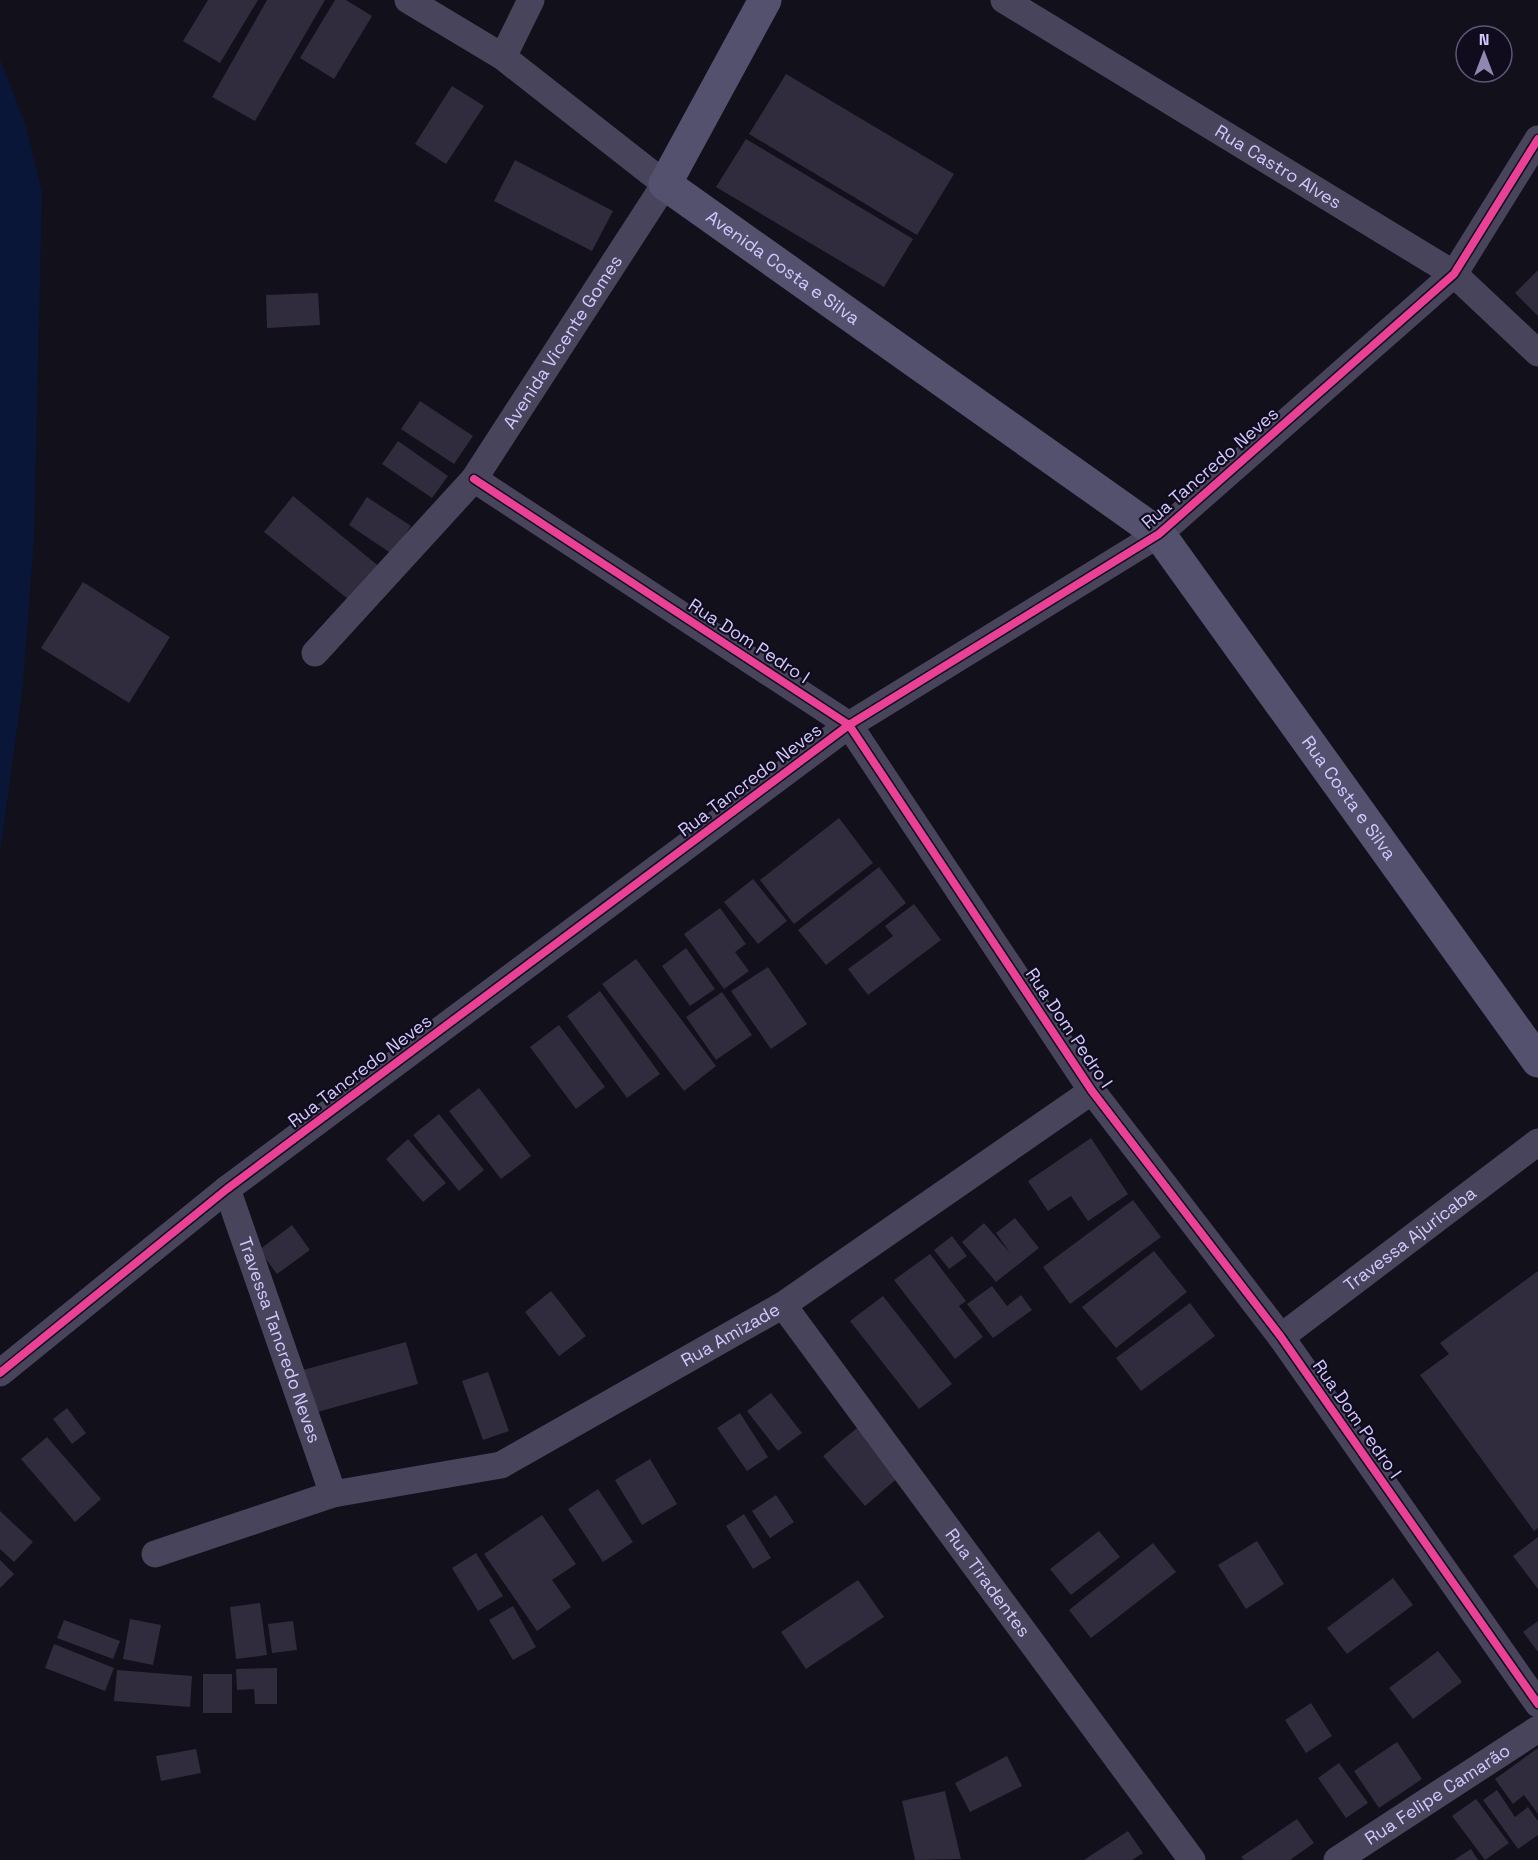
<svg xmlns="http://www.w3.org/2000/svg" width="1538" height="1860" viewBox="0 0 1538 1860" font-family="'Space Grotesk',sans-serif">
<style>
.water{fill:#091637}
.building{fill:#302c3d}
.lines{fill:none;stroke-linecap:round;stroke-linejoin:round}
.street{stroke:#47445b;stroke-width:27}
.secondary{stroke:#53516e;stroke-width:33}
.cycleway-casing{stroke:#100c1e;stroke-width:11}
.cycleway{stroke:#ea4096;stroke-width:8}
.labels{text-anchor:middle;stroke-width:4.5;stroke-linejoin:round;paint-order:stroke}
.street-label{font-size:18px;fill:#d2c8ff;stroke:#100c1e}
</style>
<rect width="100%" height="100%" fill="#12101a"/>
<path class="water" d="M0 59 25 123 42 192 34 540 23 685 0 854Z"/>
<path class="building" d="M208 0H258L220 63 183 41Z
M267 0H325L255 121 212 97Z
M335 0H346L372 16 334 79 300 58Z
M786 74 954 174 917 235 749 134Z
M452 86 484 106 446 164 415 144Z
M746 139 913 239 884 287 716 187Z
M515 160 613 211 592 251 494 201Z
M1538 270V316L1515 293Z
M318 293 320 325 267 328 266 295Z
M420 401 473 436 454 464 401 429Z
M398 441 448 476 432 498 382 464Z
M293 496 381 568 353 603 264 532Z
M367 497 411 526 392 554 349 525Z
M83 582 170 637 129 703 41 648Z
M839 818 873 863 794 924 760 880Z
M879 867 906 903 826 965 798 930Z
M753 879 787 921 758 944 724 902Z
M914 904 941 940 868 995 848 969 893 936 885 926Z
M720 908 746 944 735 952 749 971 724 989 684 934Z
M686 948 715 989 690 1006 662 966Z
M636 959 716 1066 684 1091 602 984Z
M768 967 807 1024 771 1049 731 991Z
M600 991 660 1074 627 1098 567 1016Z
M722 992 752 1035 716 1060 686 1017Z
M559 1025 605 1087 576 1109 530 1047Z
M479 1088 531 1156 501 1179 449 1111Z
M439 1114 484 1170 459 1191 413 1135Z
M1091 1138 1128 1194 1088 1221 1071 1196 1048 1211 1028 1181Z
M408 1139 446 1183 423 1202 386 1159Z
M1133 1200 1161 1237 1070 1304 1043 1267Z
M1015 1218 1039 1248 996 1282 962 1242 984 1223 1011 1254 996 1233Z
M292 1225 310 1250 277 1274 259 1250Z
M952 1236 967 1256 949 1269 934 1250Z
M1154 1251 1187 1292 1116 1348 1082 1307Z
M930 1254 966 1301 959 1306 983 1337 955 1359 894 1280Z
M1538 1271V1528L1534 1531 1420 1375 1449 1354 1440 1343Z
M992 1286 1007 1306 1021 1295 1032 1310 993 1338 967 1304Z
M551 1291 586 1336 559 1356 525 1312Z
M883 1296 952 1384 919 1409 850 1321Z
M1190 1303 1215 1336 1141 1391 1116 1358Z
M406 1342 418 1384 314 1413 303 1370Z
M488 1372 509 1431 483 1440 462 1381Z
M771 1393 802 1433 778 1451 747 1411Z
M67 1408 86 1433 72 1444 53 1419Z
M740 1413 768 1457 747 1471 717 1428Z
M857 1428 899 1477 865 1506 823 1456Z
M47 1437 101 1499 75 1522 21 1459Z
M650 1459 677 1504 642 1525 615 1480Z
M598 1489 633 1542 603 1562 568 1509Z
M776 1495 794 1522 770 1538 752 1511Z
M0 1511 33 1542 14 1562 0 1549Z
M744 1514 771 1558 753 1569 726 1526Z
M542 1515 576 1564 552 1580 571 1607 537 1631 484 1554Z
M1099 1531 1120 1557 1071 1595 1050 1569Z
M1538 1537V1589L1513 1556Z
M1257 1541 1284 1584 1246 1609 1218 1565Z
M1153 1543 1176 1572 1091 1638 1069 1610Z
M476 1553 503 1596 478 1611 452 1568Z
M0 1560 14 1574 0 1588Z
M1393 1578 1413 1605 1347 1654 1327 1628Z
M858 1580 884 1617 806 1669 781 1632Z
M260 1603 267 1655 236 1659 230 1607Z
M513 1606 536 1647 513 1660 489 1620Z
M130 1619 161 1625 153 1665 123 1659Z
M64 1620 120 1641 113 1659 57 1638Z
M293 1621 297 1650 272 1653 268 1624Z
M1538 1621V1652L1523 1632Z
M54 1644 114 1668 105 1691 45 1668Z
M1438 1651 1462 1682 1413 1719 1389 1688Z
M277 1668V1704H255L254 1689 237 1690 236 1669Z
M117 1670 192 1676 190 1707 114 1701Z
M203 1674H232V1713H203Z
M1311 1703 1332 1736 1306 1753 1285 1720Z
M1397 1742 1422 1779 1379 1808 1354 1771Z
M1538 1748V1814L1524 1795 1513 1804 1495 1779Z
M196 1749 201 1773 161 1781 156 1756Z
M1007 1756 1022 1786 970 1812 955 1783Z
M1339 1763 1368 1803 1346 1818 1318 1778Z
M1497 1790 1515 1817 1528 1807 1538 1821V1835L1518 1849 1483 1800Z
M945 1791 961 1859 915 1860 902 1801Z
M1476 1799 1509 1843 1485 1860 1452 1816Z
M1297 1819 1314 1843 1290 1860H1244L1241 1857Z
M1128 1831 1143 1853 1132 1860H1084Z
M1471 1849 1478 1860H1454Z"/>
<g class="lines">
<g class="street">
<path id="s1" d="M1004 0 1454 274 1538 353"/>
<path d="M503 57 531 0"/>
<path d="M474 479 849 725 1092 1091 1281 1337 1538 1704"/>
<path id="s2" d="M315 653 474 479 665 184 503 57 408 0"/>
<path id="s3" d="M227 1189 333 1494"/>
<path id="s4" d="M783 1305 1192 1860"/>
<path id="s5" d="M1281 1337 1538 1142"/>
<path d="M0 1373 227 1189 849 725 1159 534 1454 274 1538 139"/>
<path id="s6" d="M155 1554 333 1494 501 1465 783 1305 1092 1091"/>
<path id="s7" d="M1337 1860 1538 1729"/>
</g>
<path class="secondary" id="s8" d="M765 0 665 184 1159 534 1538 1061"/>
<defs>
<path id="cycleway" d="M474 479 849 725 1092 1091 1281 1337 1538 1704
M0 1373 227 1189 849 725 1159 534 1454 274 1538 139"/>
</defs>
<use href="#cycleway" class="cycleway-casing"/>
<use href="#cycleway" class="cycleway"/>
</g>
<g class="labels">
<g class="street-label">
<text dy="6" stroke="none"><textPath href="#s1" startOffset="321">Rua Castro Alves</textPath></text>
<text dy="6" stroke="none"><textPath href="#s8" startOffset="354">Avenida Costa e Silva</textPath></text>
<text dy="6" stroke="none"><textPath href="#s2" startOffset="399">Avenida Vicente Gomes</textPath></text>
<text transform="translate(1210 468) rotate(-41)" y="6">Rua Tancredo Neves</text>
<text transform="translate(749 641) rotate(33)" y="6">Rua Dom Pedro I</text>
<text transform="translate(750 780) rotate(-37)" y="6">Rua Tancredo Neves</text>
<text dy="6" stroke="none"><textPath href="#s8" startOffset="1140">Rua Costa e Silva</textPath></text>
<text transform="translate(1069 1028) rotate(56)" y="6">Rua Dom Pedro I</text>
<text transform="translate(360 1071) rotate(-37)" y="6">Rua Tancredo Neves</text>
<text dy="6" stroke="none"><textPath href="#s5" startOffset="162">Travessa Ajuricaba</textPath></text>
<text dy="6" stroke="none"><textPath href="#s6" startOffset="622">Rua Amizade</textPath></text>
<text dy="6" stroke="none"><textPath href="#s3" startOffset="160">Travessa Tancredo Neves</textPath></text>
<text transform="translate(1357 1419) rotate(55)" y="6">Rua Dom Pedro I</text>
<text dy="6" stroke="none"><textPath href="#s4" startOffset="345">Rua Tiradentes</textPath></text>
<text dy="6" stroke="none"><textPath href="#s7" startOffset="120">Rua Felipe Camarão</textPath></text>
</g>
</g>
<g transform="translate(1484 54)"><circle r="28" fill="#100c1e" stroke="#5e5778" stroke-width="1.5"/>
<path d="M0-4.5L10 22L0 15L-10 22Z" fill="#8f88af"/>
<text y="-9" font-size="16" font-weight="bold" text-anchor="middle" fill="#d2c8ff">N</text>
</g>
</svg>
